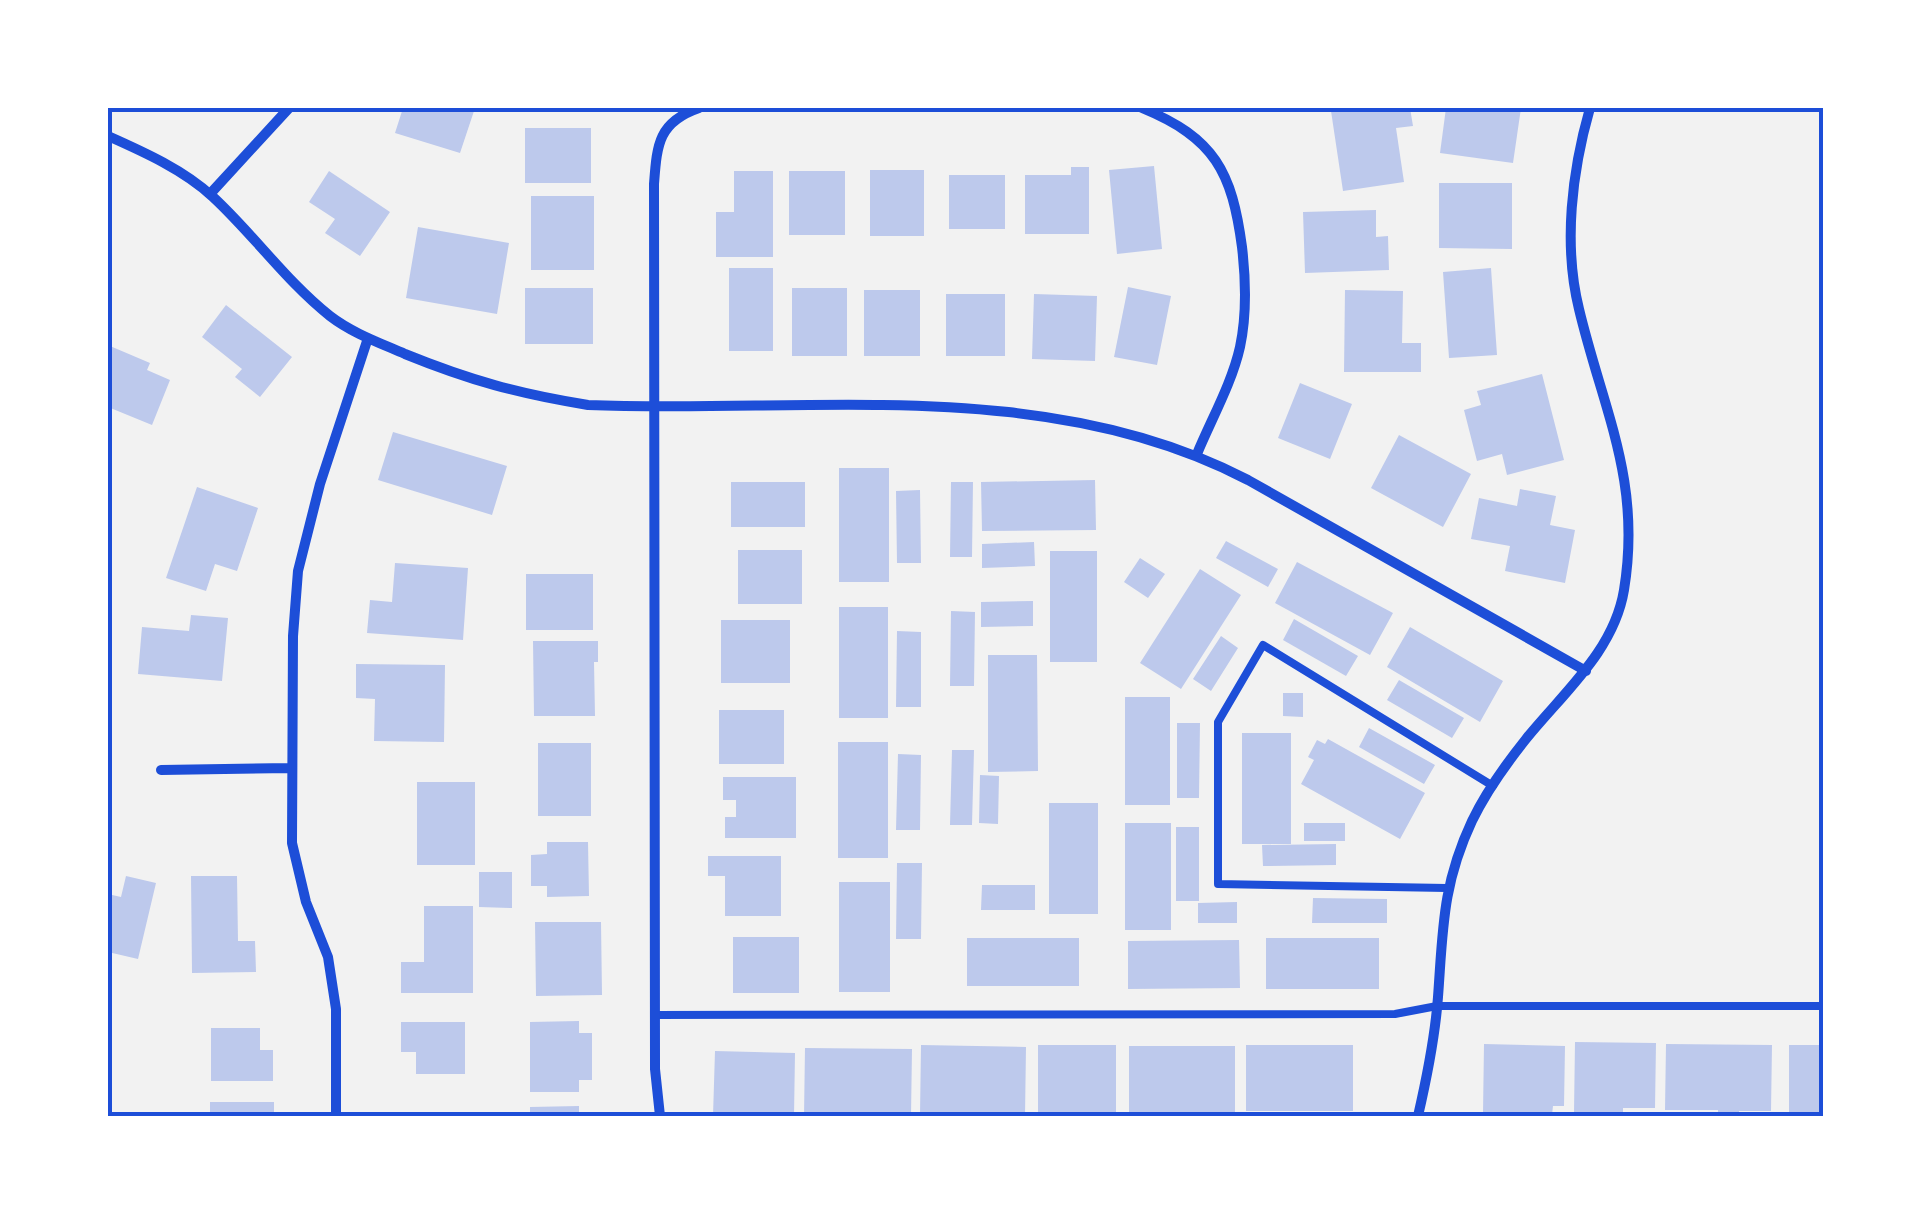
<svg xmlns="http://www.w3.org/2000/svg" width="1931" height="1224" viewBox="0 0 1931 1224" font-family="Poppins,sans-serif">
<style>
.building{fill:#bdc9ec}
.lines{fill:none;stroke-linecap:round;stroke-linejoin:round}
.service{stroke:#1d4ed8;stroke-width:8}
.minor{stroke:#1d4ed8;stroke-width:10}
.neatline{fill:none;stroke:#1d4ed8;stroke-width:4}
</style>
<rect width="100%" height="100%" fill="#f2f2f2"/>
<path class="building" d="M403 108H475L460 153 395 133Z
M1354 108H1410L1413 126 1396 128 1404 182 1343 191 1331 111Z
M1446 108H1521L1513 163 1440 153Z
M525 128H591V183H525Z
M1154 166 1162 249 1117 254 1109 170Z
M1071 167H1089V234H1025V175H1071Z
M870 170H924V236H870Z
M329 171 390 212 360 256 325 233 335 219 309 202Z
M734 171H773V257H716V212H734Z
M789 171H845V235H789Z
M949 175H1005V229H949Z
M1439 183H1512V249L1439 248Z
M531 196H594V270H531Z
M1376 210V237L1388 236 1389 270 1305 273 1303 212Z
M418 227 509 243 497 314 406 298Z
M729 268H773V351H729Z
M1491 268 1497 355 1449 358 1443 272Z
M1128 287 1171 296 1157 365 1114 357Z
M525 288H593V344H525Z
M792 288H847V356H792Z
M864 290H920V356H864Z
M1345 290 1403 291 1402 343H1421V372H1344Z
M946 294H1005V356H946Z
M1034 294 1097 296 1095 361 1032 359Z
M226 305 292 357 260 397 235 377 242 369 202 337Z
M110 346 150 363 147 370 170 380 152 425 108 407Z
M1542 374 1564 460 1507 475 1502 454 1477 461 1464 410 1481 405 1477 391Z
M1300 383 1352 404 1330 459 1278 438Z
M393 432 507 466 492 515 378 480Z
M1399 435 1471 474 1443 527 1371 488Z
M839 468H889V582H839Z
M1095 480 1096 530 982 531 981 482Z
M731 482H805V527H731Z
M951 482H973L972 557H950Z
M197 487 258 508 237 571 215 564 206 591 166 578Z
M1520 489 1556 496 1550 525 1575 530 1565 583 1505 571 1510 546 1471 539 1479 498 1517 506Z
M920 490 921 563H897L896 491Z
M1226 541 1278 569 1268 587 1216 558Z
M1034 542 1035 566 982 568V544Z
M738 550H802V604H738Z
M1050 551H1097V662H1050Z
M1140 558 1165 574 1148 598 1124 582Z
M1297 562 1393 613 1370 655 1275 603Z
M395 563 468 568 463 640 367 633 370 600 392 602Z
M1200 569 1241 595 1181 689 1140 663Z
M526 574H593V630H526Z
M1033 601V626L981 627V602Z
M839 607H888V718H839Z
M951 611 975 612 974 686H950Z
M191 615 228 618 222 681 138 674 142 627 189 631Z
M1294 619 1358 656 1346 676 1283 640Z
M721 620H790V683H721Z
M1410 627 1503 681 1480 722 1387 667Z
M897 631 921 632V707H896Z
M1221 636 1238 648 1211 691 1193 679Z
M533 641H598V662H594L595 716H534Z
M988 655H1037L1038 771 988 772Z
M356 664 445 665 444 742 374 741 375 699 356 698Z
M1399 680 1464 718 1452 738 1387 700Z
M1283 693H1303V717L1283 716Z
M1125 697H1170V805H1125Z
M719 710H784V764H719Z
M1177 723H1200L1199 798H1177Z
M1369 728 1435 765 1424 784 1359 747Z
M1242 733H1291V844H1242Z
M1328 739 1425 793 1400 839 1301 784 1314 760 1308 757 1317 740 1325 744Z
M838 742H888V858H838Z
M538 743H591V816H538Z
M952 750H974L972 825H950Z
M898 754 921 755 920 830H896Z
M980 775 999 776 998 824 979 823Z
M723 777H796V838H725V817H736V800H723Z
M417 782H475V865H417Z
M1049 803H1098V914H1049Z
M1125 823H1171V930H1125Z
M1304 823H1345V841H1304Z
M1176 827H1199V901H1176Z
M547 842H588L589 896 547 897V886H531V855L547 854Z
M1336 844V865L1263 866 1262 845Z
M708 856H781V916H725V876H708Z
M897 863H922L921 939H896Z
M479 872H512V908L479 907Z
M126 876 156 883 138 959 108 952V894L121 897Z
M191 876H237L238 941H255L256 972 192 973Z
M839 882H890V992H839Z
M982 885H1035V910H981Z
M1313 898 1387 899V923H1312Z
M1237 902V923H1198V903Z
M424 906H473V993H401V962H424Z
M535 922H601L602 995 536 996Z
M733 937H799V993H733Z
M967 938H1079V986H967Z
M1266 938H1379V989H1266Z
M1239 940 1240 988 1128 989V941Z
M579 1021V1033H592V1080H579V1092H530V1022Z
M401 1022H465V1074H416V1052H401Z
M211 1028H260V1050H273V1081H211Z
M1575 1042 1656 1043 1655 1108H1623V1114L1574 1112Z
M1484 1044 1565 1046 1564 1106H1553L1552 1115 1506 1116V1113H1483Z
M1666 1044 1772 1045 1771 1111H1739V1116H1718V1110H1665Z
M921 1045 1026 1047 1025 1116 920 1115Z
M1038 1045H1116V1114L1038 1113Z
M1246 1045H1353V1111H1246Z
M1789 1045H1824V1113H1789Z
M1129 1046H1235V1112H1129Z
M805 1048 912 1049 911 1116H804Z
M715 1051 795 1053 794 1116H713Z
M210 1102H274V1116H210Z
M579 1106V1116H530V1107Z"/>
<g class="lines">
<path class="service" d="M1447 888 1218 884V722L1263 645 1493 786
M656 1015 1395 1014 1437 1006H1824"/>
<path class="minor" d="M1142 108C1215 138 1232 172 1242 247 1246 281 1247 314 1240 347 1232 383 1211 420 1197 454
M108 136C144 152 184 170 213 197 254 235 286 281 330 316 352 333 380 343 405 354 469 380 519 394 588 405 807 414 1046 374 1248 480L1586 671
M210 194 289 108
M161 770 291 768
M336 1116V1009L328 957 306 902 292 843 293 636 298 571 320 484 368 338
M660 1116 655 1069 654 184C657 145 658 122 699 108
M1418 1116C1427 1077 1435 1038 1438 997 1443 930 1442 885 1472 821 1486 792 1506 764 1526 739 1563 693 1614 651 1624 590 1642 480 1603 410 1579 309 1563 244 1572 171 1590 108"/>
</g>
<rect width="1931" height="1224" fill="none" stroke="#ffffff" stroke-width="220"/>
<rect x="110" y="110" width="1711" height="1004" class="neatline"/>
</svg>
